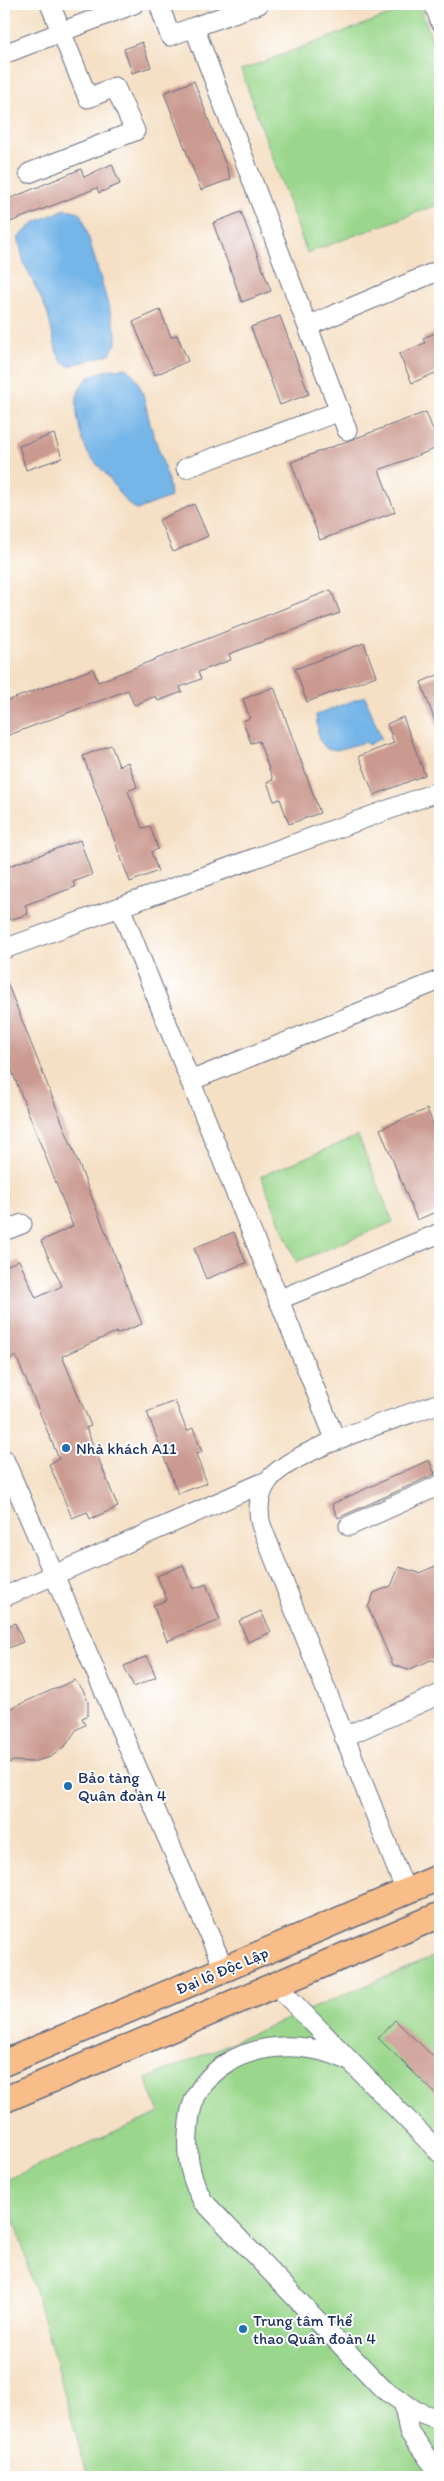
<svg xmlns="http://www.w3.org/2000/svg" width="444" height="2481" viewBox="0 0 444 2481" font-family="Itim,sans-serif">
<style>
.green{fill:#9ad78c;stroke:#5a8375}
.water{fill:#74b5e8;stroke:#4872a3}
.building{fill:#ca998f}
.lines{fill:none;stroke-linecap:round;stroke-linejoin:round}
.minor-casing{stroke:#676d82;stroke-width:21}
.major-casing{stroke:#676d82;stroke-width:28}
.minor{stroke:#fff;stroke-width:19}
.major{stroke:#f8bd89;stroke-width:25}
.poi-dot{fill:#1f6fb2;stroke:#fff;stroke-width:2}
.labels{text-anchor:middle;stroke-width:4;stroke-linejoin:round;paint-order:stroke}
.poi-label{font-size:16px;fill:#1b2f5e;stroke:#fff;text-anchor:start}
.street-label{font-size:16px;fill:#1b2f5e;stroke:#fff}
</style>
<rect width="100%" height="100%" fill="#fff"/>
<filter id="ink" filterUnits="userSpaceOnUse"><feTurbulence type="fractalNoise" baseFrequency=".02" numOctaves="2"/><feDisplacementMap in="SourceGraphic" scale="10" xChannelSelector="R" yChannelSelector="G"/><feConvolveMatrix kernelMatrix="1 2 1 2 8 2 1 2 1" color-interpolation-filters="sRGB"/></filter>
<filter id="wash" filterUnits="userSpaceOnUse"><feTurbulence type="fractalNoise" baseFrequency=".0096" numOctaves="4" result="noise"/><feDisplacementMap in="SourceGraphic" scale="20" xChannelSelector="R" yChannelSelector="G"/><feGaussianBlur stdDeviation="1.12" result="paint"/><feColorMatrix in="noise" values="0 0 0 0 0 0 0 0 0 0 0 0 0 0 0 0 0 1.4 0 .05"/><feComposite in="paint" operator="in"/></filter>
<g filter="url(#wash)">
<rect width="100%" height="100%" fill="#f5e0c5"/>
<path class="green" d="M419 4 440 62V204L307 253 241 70Z
M358 1136 393 1222 296 1262 261 1176Z
M440 1954V2477H88L4 2181 159 2113 146 2079Z"/>
<path class="water" d="M65 209 76 211 82 215 116 332V343L110 354 69 366 62 362 57 353 47 311 24 263 18 238 34 223Z
M127 368C146 385 145 411 153 433 160 455 169 474 170 497L137 510C123 502 119 491 109 478 103 470 95 463 89 455 82 442 79 428 77 414 73 377 95 370 127 368Z
M365 696 381 738 368 745 365 742 337 750 326 748 319 740 316 715Z"/>
<g id="blocks">
<path class="building" d="M142 42 151 67 132 73 124 49Z
M194 81 231 179 201 190 164 93Z
M112 164 120 184 99 193 97 188 8 223 4 214V201L81 169 84 177Z
M241 212 271 291 242 302 213 223Z
M160 310 171 337 177 335 188 361 155 375 133 322Z
M280 316 309 394 280 405 251 327Z
M440 331V371L412 383 399 354 425 343 423 338Z
M426 412 433 430 440 428V447L379 470 395 512 320 540 291 462Z
M54 434 62 458 26 470 19 446Z
M194 504 208 536 173 552 159 520Z
M331 590 340 613 229 654 231 660 198 672 201 679 180 687 182 692 158 701 156 696 134 705 128 690 4 737V702L93 669 98 682Z
M364 643 376 676 307 702 295 669Z
M440 674V730H438L421 682Z
M274 687 320 813 289 824 280 799 274 801 267 782 273 780 259 741 251 743 243 721 250 718 243 699Z
M403 717 425 775 374 795 359 756 394 743 387 724Z
M111 745 119 766 128 762 137 787 128 791 142 828 150 826 158 849 151 852 158 871 130 882 83 756Z
M80 840 92 875 73 882 75 887 25 905 28 914 10 920 4 902V868Z
M4 975 142 1324 116 1334V1332L62 1356 91 1426 86 1428 118 1507 90 1519 87 1512 72 1518 49 1464 59 1459 16 1356 10 1359 4 1345V1267L19 1260 36 1298 62 1286 41 1241 73 1226 4 1051Z
M427 1109 440 1140V1210L417 1220 380 1129Z
M234 1232 246 1263 206 1279 194 1248Z
M175 1401 187 1431 193 1428 202 1452 196 1454 207 1483 178 1494 147 1412Z
M429 1460 435 1474 338 1518 332 1504Z
M440 1564V1662L431 1660 408 1670 393 1665 368 1607 374 1593 391 1586 399 1567 419 1573Z
M183 1565 193 1589 206 1584 220 1620 167 1641 153 1605 167 1600 157 1576Z
M261 1611 271 1632 248 1642 239 1621Z
M15 1623 23 1642 4 1650V1628Z
M147 1656 156 1677 134 1687 124 1666Z
M75 1680 83 1690 88 1702V1715L82 1718 85 1725 77 1729 66 1745 51 1757 32 1762 13 1761 4 1765V1711Z
M395 2020 440 2063V2098L378 2038Z"/>
</g>
</g>
<g filter="url(#ink)">
<use href="#blocks" fill-opacity="0" stroke="#676d82" stroke-width="1"/>
<g class="lines">
<defs>
<path id="minor" d="M159 4 170 36 194 27
M259 4 194 27 347 430
M434 4 440 21
M4 54 134 4
M29 173 135 131 115 87 88 98 50 4
M308 326 440 270
M186 468 340 411
M120 907 336 1441
M4 949 440 791
M190 1081 440 980
M4 1231 22 1224
M278 1300 440 1233
M4 1459 224 1969
M349 1526 440 1485
M4 1597 269 1480
M344 1737 440 1694
M406 1892 261 1525C257 1509 258 1495 268 1481 291 1449 400 1418 440 1403
M276 1985 440 2153
M351 2062C303 2036 227 2041 197 2094 190 2107 189 2120 188 2135 186 2159 191 2180 203 2201L383 2389 416 2411 440 2420
M404 2405 409 2432 440 2474"/>
<path id="major" d="M4 2063 440 1877
M4 2100 440 1915"/>
</defs>
<use href="#minor" class="minor-casing"/>
<use href="#major" class="major-casing"/>
<use href="#minor" class="minor"/>
<use href="#major" class="major"/>
</g>
</g>
<g class="poi-dot">
<circle cx="66" cy="1448" r="5"/>
<circle cx="68" cy="1786" r="5"/>
<circle cx="243" cy="2329" r="5"/>
</g>
<g class="labels">
<g class="poi-label">
<text x="76" y="1454">Nhà khách A11</text>
<text x="78" y="1783">Bảo tàng<tspan x="78" dy="18">Quân đoàn 4</tspan></text>
<text x="253" y="2326">Trung tâm Thể<tspan x="253" dy="18">thao Quân đoàn 4</tspan></text>
</g>
<g class="street-label">
<text transform="translate(222 1970) rotate(-23)" y="6">Đại lộ Độc Lập</text>
</g>
</g>
<rect width="444" height="2481" fill="none" stroke="#fff" stroke-width="20"/>
</svg>
